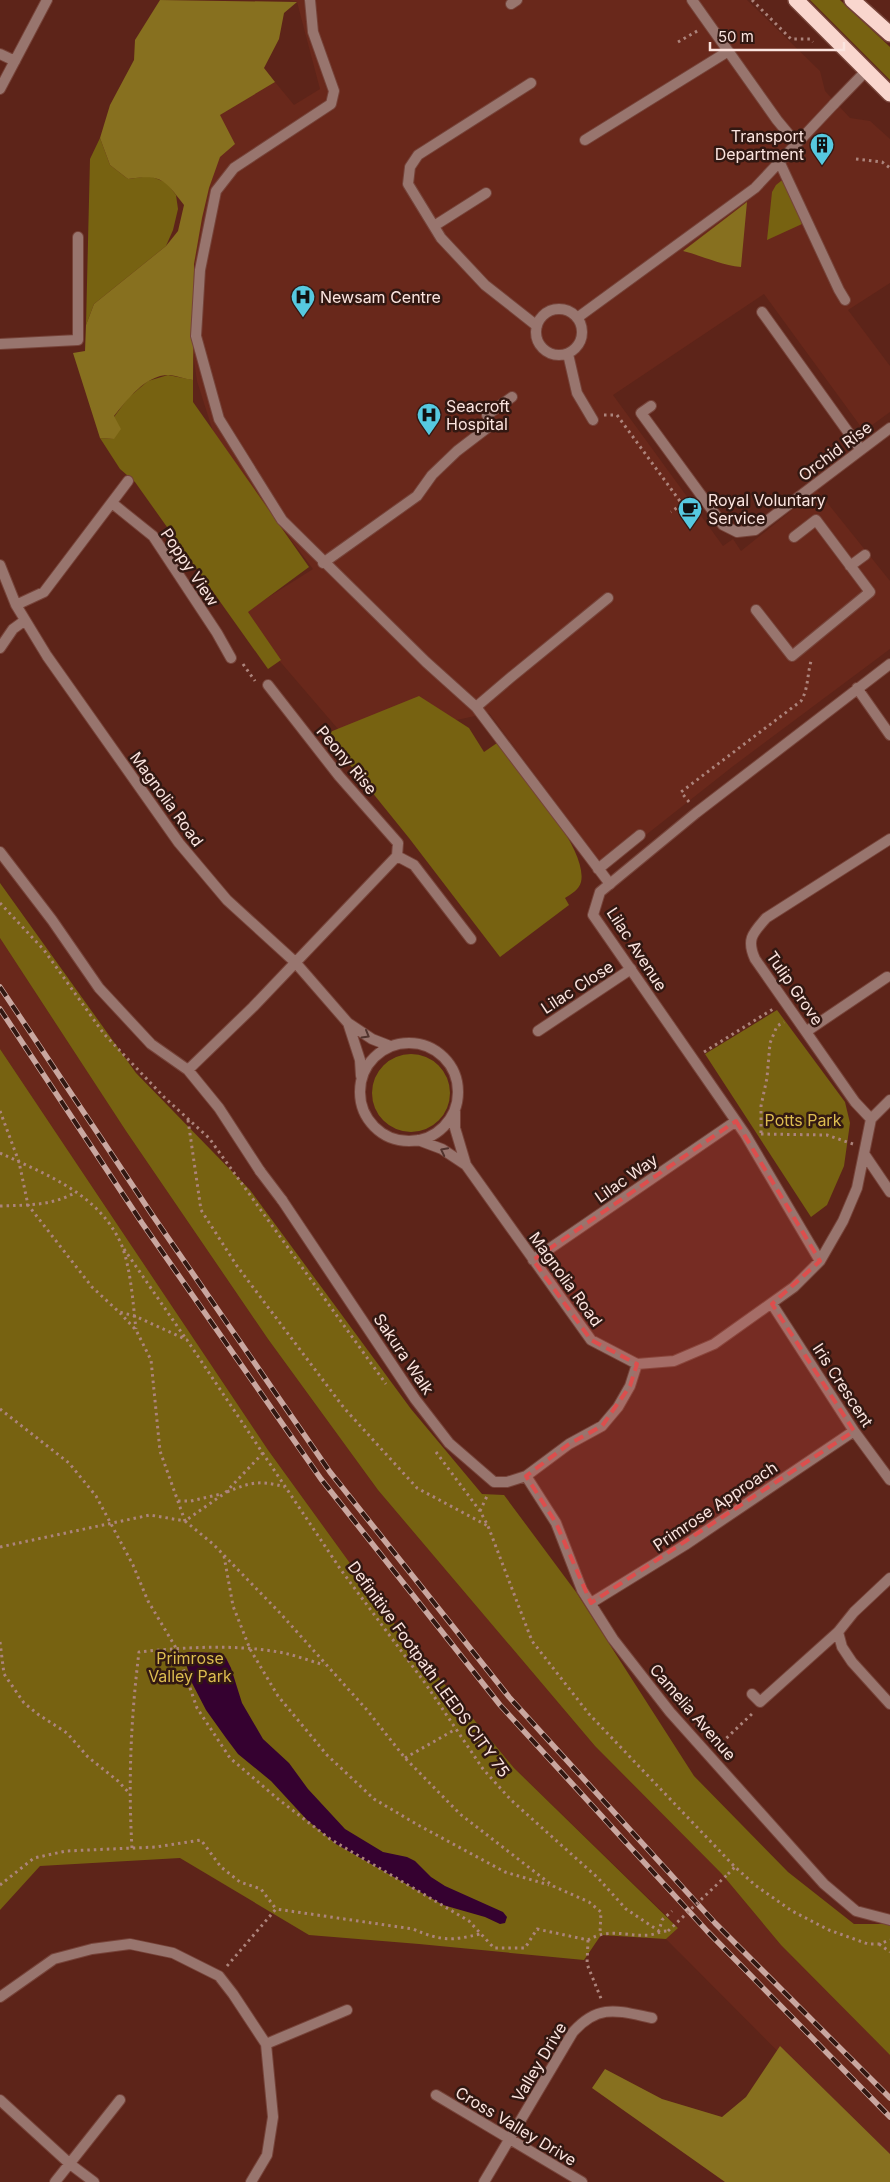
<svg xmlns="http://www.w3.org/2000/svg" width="890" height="2182" viewBox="0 0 890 2182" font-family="Inter,sans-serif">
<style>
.built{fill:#69281b}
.green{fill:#776211}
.forest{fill:#87701f}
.water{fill:#350130}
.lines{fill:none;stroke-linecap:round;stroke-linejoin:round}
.lane-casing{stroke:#764339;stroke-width:12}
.street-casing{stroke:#764339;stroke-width:12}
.highway-casing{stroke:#764339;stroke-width:18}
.path{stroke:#ac847c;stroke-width:3;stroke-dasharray:2.5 4;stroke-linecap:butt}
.lane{stroke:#98756e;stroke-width:10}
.street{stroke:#98756e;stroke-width:10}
.highway{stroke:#f9d6ce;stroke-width:15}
.rail-casing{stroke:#c9a7a0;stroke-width:5.5}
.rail{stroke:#321812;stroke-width:4;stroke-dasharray:11;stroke-linecap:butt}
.path-bridge{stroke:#ac847c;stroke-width:3;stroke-dasharray:2.5 4;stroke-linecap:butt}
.oneway{stroke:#51342e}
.marked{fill:#dd4e4d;fill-opacity:0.2;stroke:#dd4e4d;stroke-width:4;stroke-dasharray:10 6;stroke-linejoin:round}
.labels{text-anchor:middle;stroke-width:5;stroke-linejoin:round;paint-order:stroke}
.poi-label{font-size:16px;fill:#fbe4df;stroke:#321812;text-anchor:start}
.street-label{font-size:16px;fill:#fbe4df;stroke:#321812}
.park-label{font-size:16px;fill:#dcbc50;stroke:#321812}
</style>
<rect width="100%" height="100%" fill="#5d2419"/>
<path class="built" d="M289 0H747L820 71 825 91 850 118 870 121 890 139V283L848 310 890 366V412L864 431 764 294 613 395 723 546 733 539 741 551 817 490 890 581V649L732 767 604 868 489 713 350 743 240 615 313 569 216 441 197 381 191 340 197 197 220 115 275 82 294 105 320 89 297 2Z
M0 938 126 1131 268 1339 378 1490 595 1746 721 1873 781 1945 890 2055V2164L666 1939 678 1927 514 1768 389 1617 268 1450 0 1049Z"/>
<path class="green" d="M810 0H840L890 47V80Z
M100 138 110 165 128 179 150 176 167 183 176 195 178 209 173 230 166 246 94 304 86 325 90 159Z
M781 181H785L802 224 767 240 772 192 776 185Z
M168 375 193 380V402L309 567 248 612 281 660 268 669 135 482 120 469 100 438 114 439V417L128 398 148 381Z
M419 696 469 728 484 752 497 743C518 770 589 848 581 882 579 890 571 894 565 898L569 905 500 957 409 838 325 734Z
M0 883 136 1073 250 1190 411 1409 482 1494 504 1495 576 1592 694 1776 788 1872 854 1924H890V2055L781 1945 721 1873 595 1746 378 1490 268 1339 126 1131 0 938Z
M777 1010 845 1102 850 1123 844 1166 827 1205 811 1217 705 1054Z
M0 1049 268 1450 389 1617 514 1768 678 1928 666 1939 601 1935 584 1960 419 1944 309 1935 180 1858 40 1866 0 1910Z
M372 1093a39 39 0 1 1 78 0a39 39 0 1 1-78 0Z"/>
<path class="forest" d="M160 0 297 2 284 13 279 39 264 68 275 82 220 115 235 144 220 157 209 188 202 218 194 264 193 380C185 379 177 376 170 375 146 374 127 400 114 416L121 429 114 439 100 438 73 353 85 351 86 325 94 304 166 246 178 231 184 205C164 179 161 174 128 179L110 165 100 138 110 105 134 60 135 40Z
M747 202 741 267C720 265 703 256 683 251Z
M780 2046 890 2154V2182H725L592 2088 605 2069 662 2099 722 2117 746 2097Z"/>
<path class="water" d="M188 1652 218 1653 226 1658 231 1668 242 1703 263 1739 289 1763 308 1789 345 1829 383 1852 407 1857 415 1861 431 1877 445 1886 503 1912 507 1917 505 1923 500 1924 485 1917 443 1905 336 1844 307 1820 271 1781 238 1754 226 1738 206 1710 192 1683 183 1654Z"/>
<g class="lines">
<defs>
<path id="lane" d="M310 0 313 32 334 91 331 104 234 168 216 191 200 270 196 336 219 419 282 520 426 662 476 707 610 884
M692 0 777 120 796 143
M511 4 517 0
M531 83 418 155 410 167 408 184 441 238 485 285 537 326
M585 140 727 52
M779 161 839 290 845 300
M434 226 486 193
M536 332a23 23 0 1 1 46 0a23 23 0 1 1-46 0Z
M577 318 755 188 834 104
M568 354 577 393 593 420
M323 563 417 496 432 475 457 451 491 425 487 415 512 397
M850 566 865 555
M756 610 792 656 870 592 816 520 794 537
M476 707 510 678 608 598
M598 869 640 835
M538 1031 631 969
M807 1031 887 977
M260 1171 282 1200"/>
<path id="street" d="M0 54 15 61
M0 89 47 0
M834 104 867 70
M762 312 861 450
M0 344 78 340V237
M651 406 641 413 723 525 737 532 755 530 890 428
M112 503 153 536 217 633 231 658
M0 565 16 605 47 656 179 843 227 900 295 962 348 1023
M16 605 44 592 128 481
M0 648 13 629 24 621
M857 688 890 735
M0 852 52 920 99 988 151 1044 188 1070 219 1108 260 1171
M397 856 414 865 471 939
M360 1092a49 49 0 1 1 98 0a49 49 0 1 1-98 0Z
M188 1070 253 1007 397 856 398 843 339 776 268 685
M361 1076 360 1060 348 1023 372 1039 390 1046
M871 1119 855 1102 755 959C746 939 753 933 766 918L890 839
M418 1140 442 1149 466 1165 455 1128V1111
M865 1155 890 1192
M466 1165 591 1340 637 1364 674 1361 714 1344 794 1287 820 1261 843 1221 857 1188 871 1119 890 1100
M282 1200 415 1399 449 1443 494 1482H507L526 1476 569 1444 602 1426 618 1407 630 1386 637 1364
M533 1260 736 1121
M820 1261 745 1134 593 915 600 892 696 813 890 664
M772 1304 854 1431 890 1480
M526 1476 556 1523 582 1590 613 1639 670 1712 824 1884 856 1911 890 1920
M591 1603 685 1545 854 1431
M838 1632 842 1647 852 1662 890 1704
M752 1694 760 1702 838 1632 854 1612 890 1578
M0 1997 54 1959 92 1949 130 1944 173 1953 219 1976 233 1994 266 2044 273 2117 267 2155 251 2182
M266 2044 347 2010
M436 2095 582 2182
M0 2100 70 2164 94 2182
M55 2182 120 2100
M484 2182 573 2032C599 2003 618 2011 652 2018"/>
<path id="highway" d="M796 0 890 94
M852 0 890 34"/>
</defs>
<use href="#lane" class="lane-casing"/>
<use href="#street" class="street-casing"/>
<use href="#highway" class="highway-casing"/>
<path class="path" d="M752 0 791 39H810L813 42
M678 42 699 30
M856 159 882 162 890 168
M604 415H617L682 504 671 512
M243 664 255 681
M689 802 681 792 801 701C809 688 807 672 812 658
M0 903 44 950 104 1034 164 1097 209 1138 386 1384
M704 1052 773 1009
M0 1111 19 1162 28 1205 92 1287 119 1312 135 1316 187 1340 341 1570 425 1683 483 1769 511 1800 598 1878 626 1909 659 1931 662 1920 672 1911
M188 1120 201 1210 237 1266 344 1408 417 1488 488 1526
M761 1133V1106L767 1078 770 1043 777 1026 784 1022
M761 1134 827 1135 853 1144
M0 1153C47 1175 100 1194 122 1246 131 1270 133 1304 136 1329
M0 1206C27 1205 52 1206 76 1192
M124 1249 186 1339
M0 1409 69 1463 96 1496 133 1565 148 1601 176 1648 197 1708 230 1758 278 1799 330 1839 469 1921 494 1948H525L537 1929 588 1940C611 1927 626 1937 650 1935 656 1934 661 1931 668 1931
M436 1452 480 1511 488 1526 532 1641 589 1714 735 1867 755 1885 792 1911 829 1930 868 1944H879L890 1940
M263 1453 225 1493 185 1521 213 1544 280 1613 367 1710 405 1758 460 1814 553 1886 589 1902 601 1912 600 1933
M227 1492C251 1482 260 1480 285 1487
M178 1501H191L221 1494
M480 1511 488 1494
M0 1547 150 1515 185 1521 160 1451 151 1360 136 1330 120 1313
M224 1556 233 1606 250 1649 278 1696 327 1755 374 1799 418 1825 505 1872 549 1885
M0 1642 4 1674 24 1703 39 1715 67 1733 88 1757 118 1781 130 1794
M717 1747 754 1712
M405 1758 456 1729
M132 1848C128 1782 131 1717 139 1652 186 1647 237 1644 284 1653 297 1656 311 1661 324 1665
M728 1874 735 1867
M0 1885 34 1858 66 1851 156 1847 201 1840 221 1867 240 1882 261 1889 276 1909
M588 1940 587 1964 602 2001
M879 1944 890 1952
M227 1966 276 1909 413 1929C441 1941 451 1941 480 1934"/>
<use href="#lane" class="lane"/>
<use href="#street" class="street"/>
<use href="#highway" class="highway"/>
<defs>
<path id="rail" d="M0 987 153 1216 330 1472 509 1697 715 1923 890 2098
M0 1009 142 1223 321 1479 500 1705 707 1931 890 2117"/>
</defs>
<use href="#rail" class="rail-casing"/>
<use href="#rail" class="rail"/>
<path class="path-bridge" d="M668 1931 728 1874"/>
</g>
<defs><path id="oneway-chevron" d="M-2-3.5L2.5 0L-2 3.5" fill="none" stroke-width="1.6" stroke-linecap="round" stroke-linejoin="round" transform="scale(1.25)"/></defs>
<g class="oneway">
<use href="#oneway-chevron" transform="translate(366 1035) rotate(30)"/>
<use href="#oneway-chevron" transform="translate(444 1151) rotate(-153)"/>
</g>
<path class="marked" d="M736 1121 820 1261 772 1304 854 1431 591 1603 556 1523 526 1476 569 1444 602 1426 630 1386 637 1364 591 1340 533 1260Z"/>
<defs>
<symbol id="building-pin" viewBox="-11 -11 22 30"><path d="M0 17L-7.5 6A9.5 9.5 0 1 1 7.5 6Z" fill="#56c9e0" stroke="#321812"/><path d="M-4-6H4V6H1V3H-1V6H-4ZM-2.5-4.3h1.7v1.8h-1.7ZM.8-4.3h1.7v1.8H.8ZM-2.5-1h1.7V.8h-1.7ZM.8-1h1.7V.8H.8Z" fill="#111"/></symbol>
<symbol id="hospital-pin" viewBox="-11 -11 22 30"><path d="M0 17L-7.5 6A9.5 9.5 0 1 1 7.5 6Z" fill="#56c9e0" stroke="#321812"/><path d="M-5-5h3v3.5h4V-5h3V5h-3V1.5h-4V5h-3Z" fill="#111"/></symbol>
<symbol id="cafe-pin" viewBox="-11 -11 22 30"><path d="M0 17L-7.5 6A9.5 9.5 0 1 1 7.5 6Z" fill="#56c9e0" stroke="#321812"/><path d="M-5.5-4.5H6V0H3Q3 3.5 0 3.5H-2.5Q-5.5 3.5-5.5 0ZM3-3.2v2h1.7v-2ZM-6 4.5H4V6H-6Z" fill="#111"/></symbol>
</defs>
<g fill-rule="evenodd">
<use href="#building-pin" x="808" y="131" width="28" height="38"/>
<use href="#hospital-pin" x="289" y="283" width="28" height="38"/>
<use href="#hospital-pin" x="415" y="401" width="28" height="38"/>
<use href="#cafe-pin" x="676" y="495" width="28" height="38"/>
</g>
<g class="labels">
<g class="poi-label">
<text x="804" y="142" text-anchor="end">Transport<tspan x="804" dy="18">Department</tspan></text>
<text x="320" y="303">Newsam Centre</text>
<text x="446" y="412">Seacroft<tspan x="446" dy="18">Hospital</tspan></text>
<text x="708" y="506">Royal Voluntary<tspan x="708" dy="18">Service</tspan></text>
</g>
<g class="street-label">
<text transform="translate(835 451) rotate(-37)" y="6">Orchid Rise</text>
<text transform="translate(190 567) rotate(56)" y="6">Poppy View</text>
<text transform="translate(347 760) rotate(50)" y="6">Peony Rise</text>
<text transform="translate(167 799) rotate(54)" y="6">Magnolia Road</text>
<text transform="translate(637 949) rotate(57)" y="6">Lilac Avenue</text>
<text transform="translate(577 987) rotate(-33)" y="6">Lilac Close</text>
<text transform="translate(795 988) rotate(55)" y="6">Tulip Grove</text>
<text transform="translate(626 1178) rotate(-35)" y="6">Lilac Way</text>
<text transform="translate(566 1279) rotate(54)" y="6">Magnolia Road</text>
<text transform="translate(404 1354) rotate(56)" y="6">Sakura Walk</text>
<text transform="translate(843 1385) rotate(57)" y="6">Iris Crescent</text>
<text transform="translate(715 1506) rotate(-34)" y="6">Primrose Approach</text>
<text transform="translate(429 1669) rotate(54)" y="6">Definitive Footpath LEEDS CITY 75</text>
<text transform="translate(693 1712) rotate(49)" y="6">Camelia Avenue</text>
<text transform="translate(539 2062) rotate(-59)" y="6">Valley Drive</text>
<text transform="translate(516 2126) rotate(31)" y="6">Cross Valley Drive</text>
</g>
<g class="park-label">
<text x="803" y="1126">Potts Park</text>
<text x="190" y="1664">Primrose<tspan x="190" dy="18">Valley Park</tspan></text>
</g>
</g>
<path d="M710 42v8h134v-8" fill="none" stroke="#fbe4df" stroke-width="2.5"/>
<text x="718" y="42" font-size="15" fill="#fbe4df" stroke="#321812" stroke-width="4" paint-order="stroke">50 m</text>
</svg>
